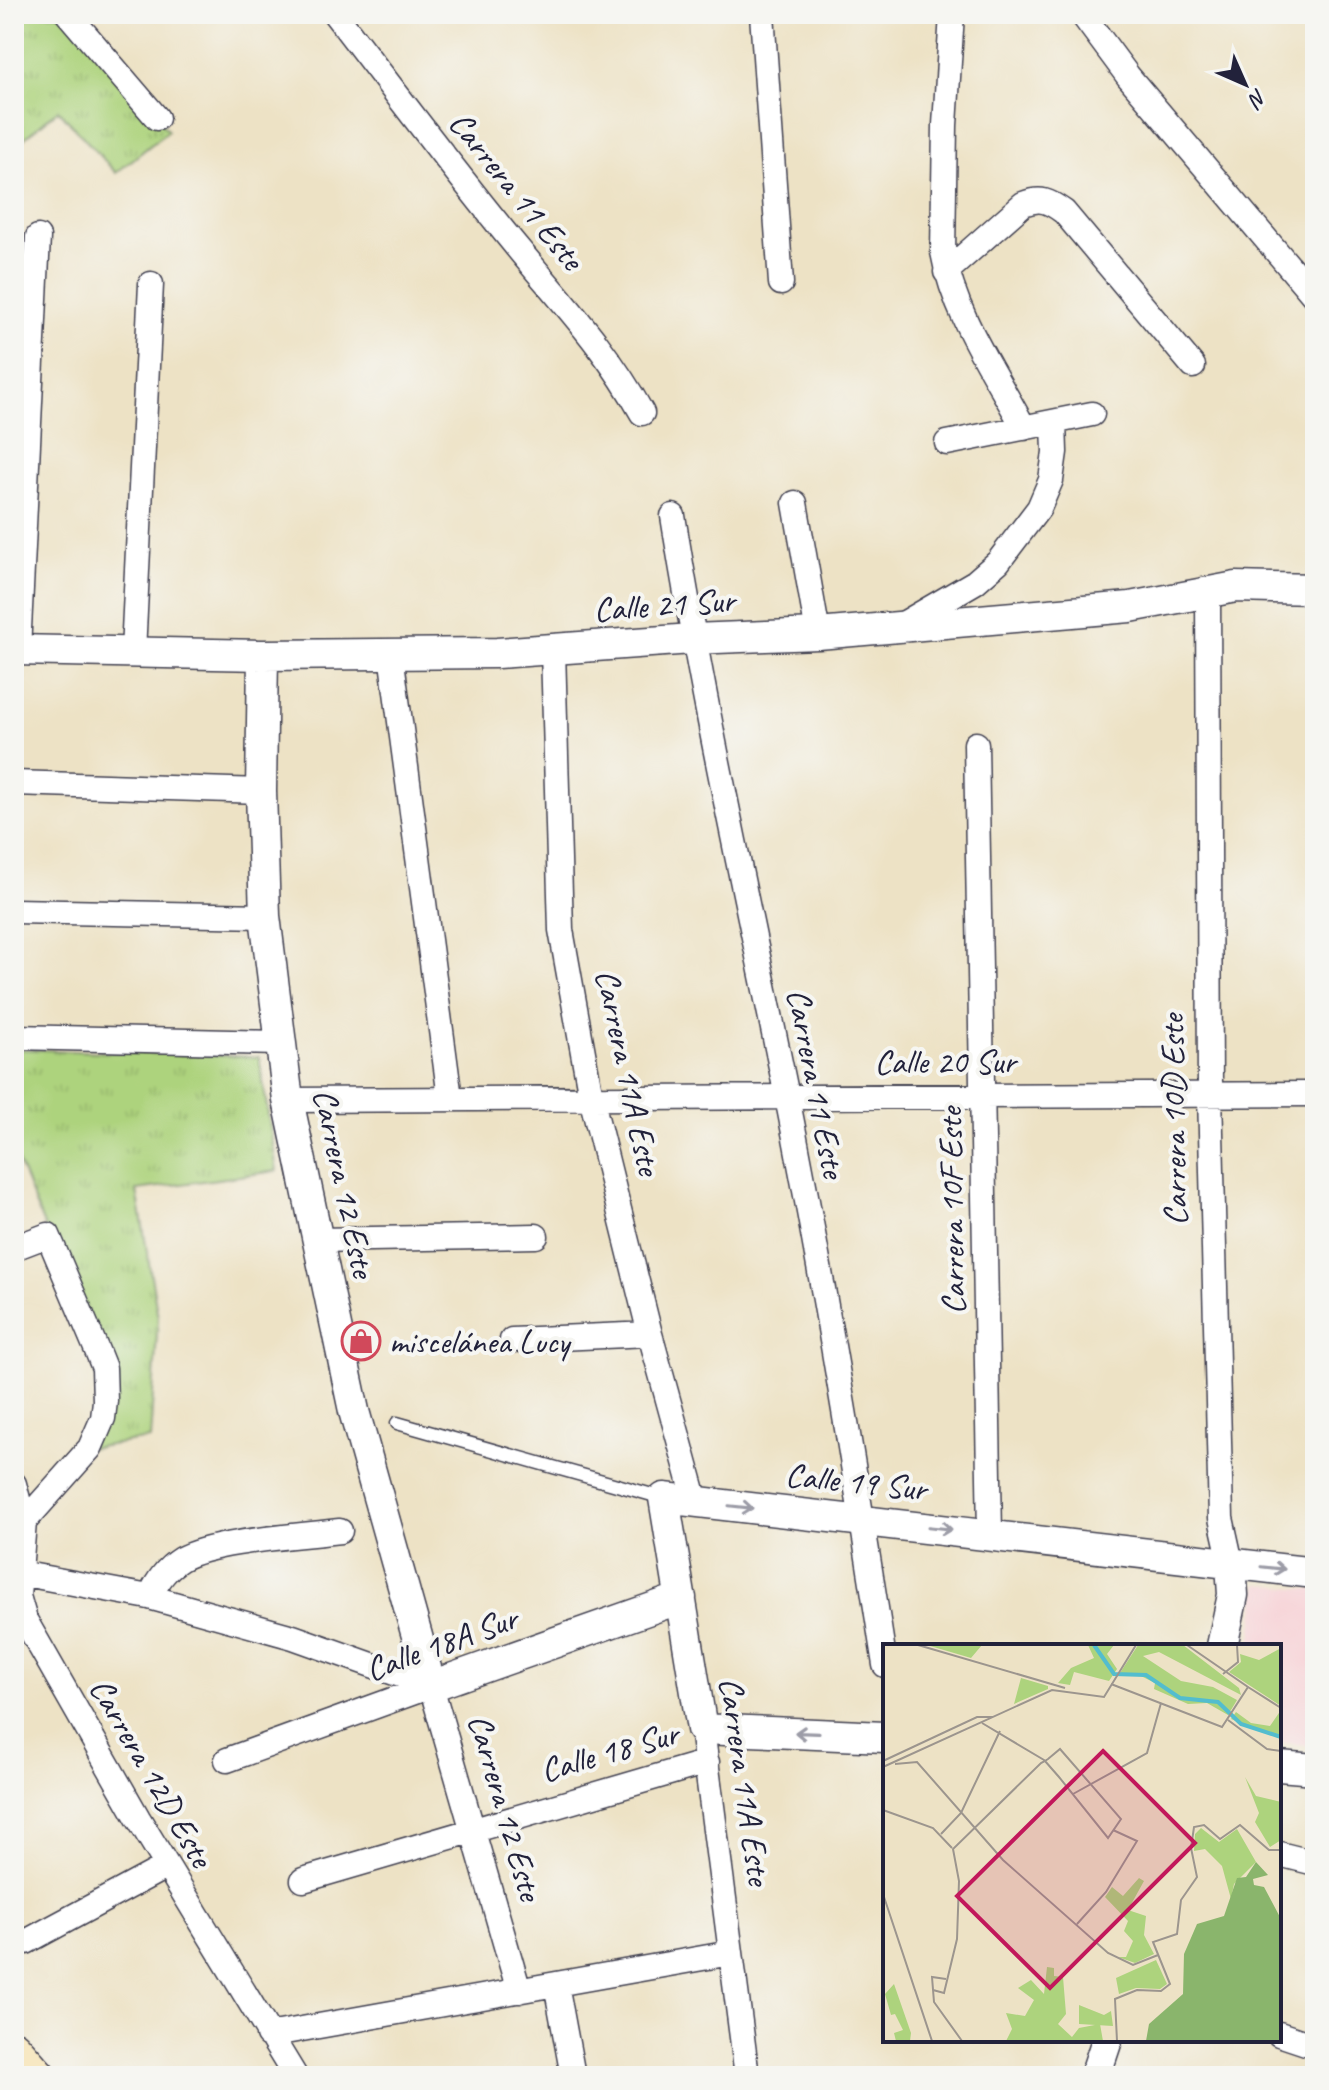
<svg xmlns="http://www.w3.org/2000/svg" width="1329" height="2090" viewBox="0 0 1329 2090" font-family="Caveat,sans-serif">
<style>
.built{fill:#f7cfd4}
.grass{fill:url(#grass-tufts);stroke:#687a5c;stroke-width:2}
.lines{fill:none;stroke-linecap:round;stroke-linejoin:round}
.service-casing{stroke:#403f50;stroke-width:15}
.minor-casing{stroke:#403f50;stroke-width:27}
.tertiary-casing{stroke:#403f50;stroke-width:33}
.secondary-casing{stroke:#403f50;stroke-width:37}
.service{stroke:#fff;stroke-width:12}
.minor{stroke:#fff;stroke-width:24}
.tertiary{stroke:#fff;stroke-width:30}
.secondary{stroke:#f7e8c3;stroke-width:34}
.oneway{stroke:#9c9ca7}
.labels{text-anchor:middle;stroke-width:8;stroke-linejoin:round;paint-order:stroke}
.street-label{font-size:34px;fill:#22223b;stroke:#f6f6f2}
.poi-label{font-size:34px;fill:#22223b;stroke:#f6f6f2;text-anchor:start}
.inset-river{fill:none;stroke:#53bdce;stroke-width:4}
.inset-road{fill:none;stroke:#9c958e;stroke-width:2}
.view{fill:#c2185b;fill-opacity:0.15;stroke:#c2185b;stroke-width:4}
.inset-edge{fill:none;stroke:#22223b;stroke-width:4}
</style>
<defs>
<pattern id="grass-tufts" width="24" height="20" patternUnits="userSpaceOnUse" patternTransform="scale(2)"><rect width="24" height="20" fill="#add37d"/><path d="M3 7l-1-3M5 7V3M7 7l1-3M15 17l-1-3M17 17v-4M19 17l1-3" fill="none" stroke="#95b56d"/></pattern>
</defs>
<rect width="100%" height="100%" fill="#f6f6f2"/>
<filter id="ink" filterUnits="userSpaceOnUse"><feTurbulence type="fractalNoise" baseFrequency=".0125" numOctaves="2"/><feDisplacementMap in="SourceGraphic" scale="16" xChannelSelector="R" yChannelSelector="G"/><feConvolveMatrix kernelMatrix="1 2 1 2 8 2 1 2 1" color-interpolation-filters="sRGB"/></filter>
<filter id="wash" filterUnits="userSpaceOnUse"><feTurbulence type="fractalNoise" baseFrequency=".006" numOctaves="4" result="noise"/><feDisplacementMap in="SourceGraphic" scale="32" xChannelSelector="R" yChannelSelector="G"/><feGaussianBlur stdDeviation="1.8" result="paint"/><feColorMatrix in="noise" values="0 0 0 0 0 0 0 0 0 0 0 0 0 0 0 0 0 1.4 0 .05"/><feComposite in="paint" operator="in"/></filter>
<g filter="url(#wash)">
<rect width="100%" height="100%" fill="#ede2c5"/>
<path class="built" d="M1258 1584 1315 1590V1746L1279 1742V1646H1251Z"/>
<path class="grass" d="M14 14H68L168 131 116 173 58 110 14 147Z
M14 1049 259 1057 277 1171 137 1190 158 1318 150 1439 90 1448 105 1401 48 1235 14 1152Z"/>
</g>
<g filter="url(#ink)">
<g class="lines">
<defs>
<path id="service" d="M397 1423 663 1498"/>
<path id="minor" d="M68 14 157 118
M335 14C396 93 456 174 520 251 566 307 606 348 642 413
M762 14 781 283
M952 14 945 125 943 252C954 315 994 372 1024 428
M1082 14 1128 76 1315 297
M946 272 1023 204C1041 197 1049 201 1064 212L1193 366
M947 443 1092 414
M795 503 818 634
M673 516C704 709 747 900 786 1092 824 1282 855 1474 885 1665
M1208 591 1210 1094 1221 1518 1231 1563
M903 624 975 582 998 562 1039 508 1051 480 1055 452 1054 422
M18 650 38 237
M553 650 561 930 591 1097 650 1334 696 1502
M133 652 151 284
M391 654 450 1098
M976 744 990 1534
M14 783 261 791
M14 911 265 916
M14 1037 279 1043
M288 1100 1315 1094
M318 1240 536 1236
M14 1248 48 1235 98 1353 104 1368 105 1401 103 1418 90 1448 24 1522
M512 1340 650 1334
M14 1484 24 1522 18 1596 25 1620 138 1818 295 2076
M14 1569 19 1573 149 1597 293 1637 431 1686
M149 1597C158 1581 165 1569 181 1559 212 1541 301 1536 340 1531
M431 1686 519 1991
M702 1729 747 2076
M227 1760 431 1686
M1279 1854 1315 1863
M303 1880 707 1762
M26 1942 167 1866
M556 1984 573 2076
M1279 2034 1315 2046
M268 2035 731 1953"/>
<path id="tertiary" d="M14 650 263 655 497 653 692 639 818 634 1130 607 1236 587 1315 589
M263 655 261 791 265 916 288 1100 354 1411 431 1686 681 1598
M1222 1646 1233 1595 1231 1563
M885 1737 702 1729 664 1498 1315 1573
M1279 1766 1315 1769
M1095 2076 1107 2040"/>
<path id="secondary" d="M14 2048 39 2076"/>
</defs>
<use href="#service" class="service-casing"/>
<use href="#minor" class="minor-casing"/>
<use href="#tertiary" class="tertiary-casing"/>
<use href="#secondary" class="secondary-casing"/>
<use href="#service" class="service"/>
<use href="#minor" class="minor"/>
<use href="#tertiary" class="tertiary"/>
<use href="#secondary" class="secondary"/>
</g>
<defs><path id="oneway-shaft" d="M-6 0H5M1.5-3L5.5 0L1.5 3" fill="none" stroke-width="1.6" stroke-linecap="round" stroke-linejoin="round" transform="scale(2)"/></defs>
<g class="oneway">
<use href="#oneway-shaft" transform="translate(741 1507) rotate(6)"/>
<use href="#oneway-shaft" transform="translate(940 1528) rotate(6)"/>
<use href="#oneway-shaft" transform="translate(1273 1568) rotate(6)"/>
<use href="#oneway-shaft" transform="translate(807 1733) rotate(-178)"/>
</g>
</g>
<defs>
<symbol id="shop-ring" viewBox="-11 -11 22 22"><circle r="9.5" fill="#f6f6f2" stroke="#d1495b" stroke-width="1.5"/><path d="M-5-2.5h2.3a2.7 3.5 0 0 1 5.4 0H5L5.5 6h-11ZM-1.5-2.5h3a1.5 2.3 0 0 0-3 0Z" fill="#d1495b"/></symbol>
</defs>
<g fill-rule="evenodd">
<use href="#shop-ring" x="339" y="1319" width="44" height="44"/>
</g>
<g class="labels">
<g class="street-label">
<text transform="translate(517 190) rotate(51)" y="12">Carrera 11 Este</text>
<text transform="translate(664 604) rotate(-4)" y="12">Calle 21 Sur</text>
<text x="945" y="1073">Calle 20 Sur</text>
<text transform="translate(629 1072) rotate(78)" y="12">Carrera 11A Este</text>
<text transform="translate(817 1083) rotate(79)" y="12">Carrera 11 Este</text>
<text transform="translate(1173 1120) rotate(-91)" y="12">Carrera 10D Este</text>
<text transform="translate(345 1183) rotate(78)" y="12">Carrera 12 Este</text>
<text transform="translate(951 1211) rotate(-91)" y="12">Carrera 10F Este</text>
<text transform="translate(856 1481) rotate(6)" y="12">Calle 19 Sur</text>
<text transform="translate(441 1643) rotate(-20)" y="12">Calle 18A Sur</text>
<text transform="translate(609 1751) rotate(-16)" y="12">Calle 18 Sur</text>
<text transform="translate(152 1772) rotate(60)" y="12">Carrera 12D Este</text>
<text transform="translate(746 1781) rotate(82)" y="12">Carrera 11A Este</text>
<text transform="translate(506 1807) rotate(74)" y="12">Carrera 12 Este</text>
</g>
<g class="poi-label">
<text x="389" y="1353">miscelánea Lucy</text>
</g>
</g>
<g transform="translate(883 1644)">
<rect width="398" height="398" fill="#ede2c5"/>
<path d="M44 1H99L88 14ZM205 1H231L224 10 234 25 226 37 191 28 187 41 175 39 188 24 211 14ZM255 1H300L356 44 358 51 276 8 260 12 298 37 330 43 354 56 345 71 324 59 305 60 271 45 272 39 258 32H235ZM398 4V62L346 28 358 18 357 10 376 16ZM138 34 165 42V45L131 60ZM398 66V95L348 75 353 68 368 79 387 82ZM362 133 373 152 398 158V196L387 203 372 178 376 169ZM318 184 336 198 354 185 373 218 351 240 348 255 339 222 322 205 311 207 312 190ZM256 234 261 237 245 266 263 272 261 291 271 310 252 319 235 313H243L250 297 241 287 245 277 222 253 229 243 240 252ZM273 316 284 340 277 345 253 344 236 350 233 334ZM164 323 171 324V332L180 333 183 370 175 380 189 393 196 384 217 380 220 397H123L129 385 123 369 142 372 151 356 135 344 148 336 161 350ZM11 340 28 389 27 397H13L11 389 20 386 12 370 8 371 2 350ZM196 361 221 371 228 367 230 382 196 380Z" fill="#add37d"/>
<path d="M373 218 385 231 370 235 371 241 381 243 398 275V397H263L266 380 300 350 301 310 314 280 341 272 354 234 363 233Z" fill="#8ab56c"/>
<path class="inset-river" d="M211 1 231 30 263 31 297 54 335 58 358 80 398 93"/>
<path class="inset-road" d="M35 1 182 44M340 30 355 18 354 1M228 40 339 83 365 43 304 1M365 43 398 64M345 76 384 105 398 107M0 117 94 73H110M12 120 34 118 120 216 225 309 250 321 275 311M0 123 169 46 221 53 253 1M190 150 264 109 278 59M0 166 50 184 69 204M58 190 78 169 117 87M0 250 49 397M194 280 223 248 254 197 230 186M63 335 49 333 51 358 79 397M50 346 61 349 74 295 76 237 70 205 158 119 162 117 165 115 177 105 238 175 225 194 176 133 162 117 161 116 99 79M234 397 232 355 254 346 278 347 287 340 270 298 294 290 298 256 314 233 308 204 311 183 321 181 337 195 357 181 386 206H398"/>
<path class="view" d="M220 107 312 199 167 344 74 252Z"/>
<rect width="398" height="398" class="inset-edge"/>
</g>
<rect width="1329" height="2090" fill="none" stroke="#f6f6f2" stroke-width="48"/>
<g transform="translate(1245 84) rotate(135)" stroke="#f6f6f2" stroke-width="6" paint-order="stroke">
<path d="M0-6L14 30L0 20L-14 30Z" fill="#22223b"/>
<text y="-12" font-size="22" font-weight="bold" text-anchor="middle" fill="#22223b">N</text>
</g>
</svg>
